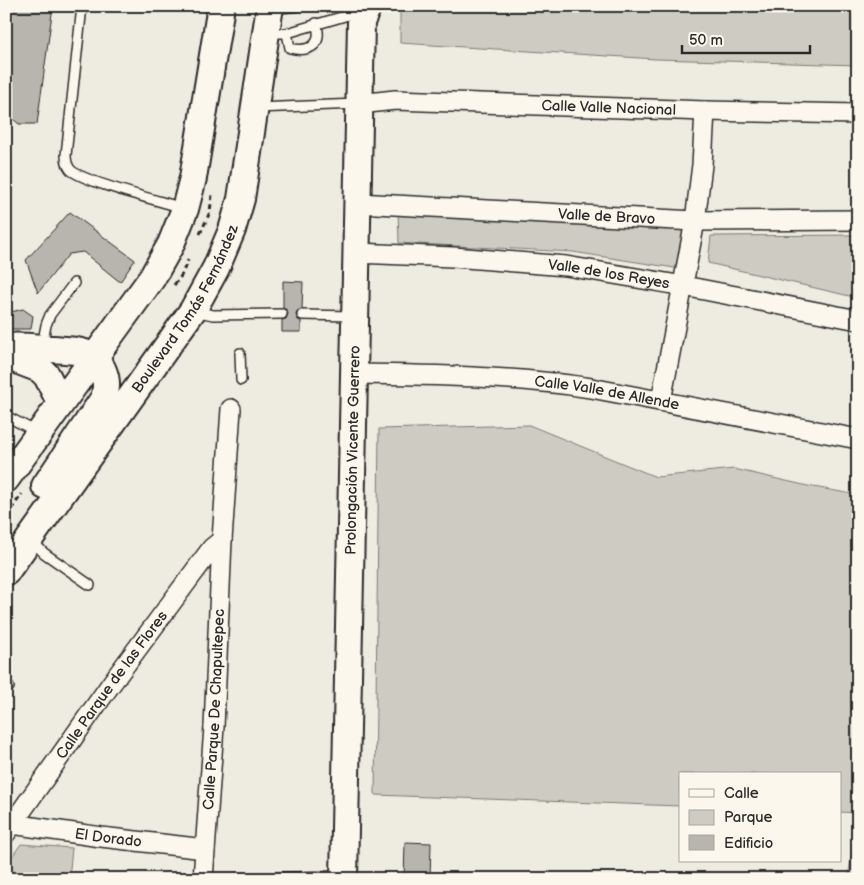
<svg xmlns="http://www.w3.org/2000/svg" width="864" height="885" viewBox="0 0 864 885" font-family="'Balsamiq Sans',sans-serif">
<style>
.green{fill:#cecbc2;stroke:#7c7b76}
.building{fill:#b8b5ae;stroke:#2b2b2b}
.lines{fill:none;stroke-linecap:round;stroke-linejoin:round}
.lane-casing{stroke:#2b2b2b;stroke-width:12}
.street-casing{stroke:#2b2b2b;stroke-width:22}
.secondary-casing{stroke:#2b2b2b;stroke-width:30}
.path{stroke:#2b2b2b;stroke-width:3;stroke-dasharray:5 4;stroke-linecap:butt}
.lane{stroke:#fbf7ec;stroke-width:9}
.street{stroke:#fbf7ec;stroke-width:19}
.secondary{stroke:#fbf7ec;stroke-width:26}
.labels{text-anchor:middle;stroke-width:4;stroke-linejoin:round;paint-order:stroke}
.street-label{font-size:15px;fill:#2b2b2b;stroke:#fbf7ec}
</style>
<rect width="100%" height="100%" fill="#eeebe0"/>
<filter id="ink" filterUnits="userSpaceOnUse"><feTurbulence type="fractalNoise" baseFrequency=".02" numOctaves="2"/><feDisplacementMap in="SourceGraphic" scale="10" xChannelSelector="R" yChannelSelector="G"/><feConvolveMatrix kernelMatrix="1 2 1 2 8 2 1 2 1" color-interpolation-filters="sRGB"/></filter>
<g filter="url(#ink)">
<path class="green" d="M400 6H858V65L656 59 400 43Z
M398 209 686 224 681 269 573 252 399 243Z
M858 235V298L708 263 711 236Z
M529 425 656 477 734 469 808 486 858 495V879H848L858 813 840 812V774H680V806L375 795 379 429Z
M21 844 72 848 69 879H6V865Z"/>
<path class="building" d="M6 6H53L37 124H19L6 113Z
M70 212 135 260 120 282 83 252 69 254 38 293 26 260Z
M283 281 303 282 302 309 297 311 296 315 298 320 301 321V332H282V320L286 319 288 314 287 310 283 308Z
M23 309 33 316 31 329H7V313Z
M405 842 431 843 430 879H404Z"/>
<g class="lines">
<defs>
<path id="lane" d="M82 6 66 155C66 160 67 165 70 169 79 181 164 202 183 208
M271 9 298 6
M269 33H287L355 13
M287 33 290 48C301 51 317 50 318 36 319 32 317 27 316 23
M256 108 358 104
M195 311 213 315 282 314
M302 315 354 316
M42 346 46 325 50 315 74 283
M240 353 241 380
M6 416 37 432
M32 541 44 553 90 585
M6 685 9 687
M252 878 342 876"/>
<g id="street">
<path id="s1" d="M359 104 395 100 705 111 858 114"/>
<path id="s2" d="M357 203 695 221 858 220"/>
<path id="s3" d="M356 253 453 257 566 266 684 286 858 320"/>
<path id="s4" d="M353 374C433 375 512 376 591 388L858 439"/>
<path d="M661 401 695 221 702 165 705 111"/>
<path id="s5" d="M6 821 12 824 101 837 205 849"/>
<path id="s6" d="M6 833 111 684 203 560 212 548 222 540"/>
<path id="s7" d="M203 879 214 727 222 540 231 409"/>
</g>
<g id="secondary">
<path d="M6 347C22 345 38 348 53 349 62 350 72 350 81 352 102 357 110 379 104 398L45 486"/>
<path d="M6 356 40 369 47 376 60 402"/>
<path d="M6 479 152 278 171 244 185 209 193 178 221 6"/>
<path id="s8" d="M6 572 193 310 216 268 232 230 241 199 270 6"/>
<path id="s9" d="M344 879 361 22 368 6"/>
</g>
</defs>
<use href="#lane" class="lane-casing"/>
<use href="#street" class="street-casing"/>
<use href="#secondary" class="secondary-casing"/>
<path class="path" d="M200 234 210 212 212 195
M174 285 181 276 188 260
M6 517 22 494"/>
<use href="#lane" class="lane"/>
<use href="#street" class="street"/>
<use href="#secondary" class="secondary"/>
</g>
</g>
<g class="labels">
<g class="street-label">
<text dy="5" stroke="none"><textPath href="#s1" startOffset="250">Calle Valle Nacional</textPath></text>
<text dy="5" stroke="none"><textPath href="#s2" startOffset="250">Valle de Bravo</textPath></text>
<text dy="5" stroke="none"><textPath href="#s3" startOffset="254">Valle de los Reyes</textPath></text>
<text dy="5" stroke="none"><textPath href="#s8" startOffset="319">Boulevard Tomás Fernández</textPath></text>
<text dy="5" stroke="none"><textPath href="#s4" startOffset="255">Calle Valle de Allende</textPath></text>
<text dy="5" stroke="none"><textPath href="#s9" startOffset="429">Prolongación Vicente Guerrero</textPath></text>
<text dy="5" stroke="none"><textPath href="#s6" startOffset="182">Calle Parque de las Flores</textPath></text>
<text dy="5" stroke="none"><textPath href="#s7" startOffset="170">Calle Parque De Chapultepec</textPath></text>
<text dy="5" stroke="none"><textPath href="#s5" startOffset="104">El Dorado</textPath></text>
</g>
</g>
<rect width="864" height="885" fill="none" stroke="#fbf7ec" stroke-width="25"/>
<rect x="12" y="12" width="839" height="860" fill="none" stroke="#2b2b2b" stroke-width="2" filter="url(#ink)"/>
<rect x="679" y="772" width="162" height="90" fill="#fbf7ec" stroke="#a8a59f"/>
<rect x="689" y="789" width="25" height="8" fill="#fbf7ec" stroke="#a8a59f"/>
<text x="724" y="798" font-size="15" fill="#2b2b2b">Calle</text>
<rect x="689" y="810" width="25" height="15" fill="#cecbc2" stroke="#a8a59f"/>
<text x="724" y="822" font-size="15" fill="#2b2b2b">Parque</text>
<rect x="689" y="835" width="25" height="15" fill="#b8b5ae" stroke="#a8a59f"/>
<text x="724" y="848" font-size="15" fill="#2b2b2b">Edificio</text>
<path d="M682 45v8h128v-8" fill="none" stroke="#2b2b2b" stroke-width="2.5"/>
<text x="689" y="45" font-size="15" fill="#2b2b2b" stroke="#fbf7ec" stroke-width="4" paint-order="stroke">50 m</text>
</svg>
